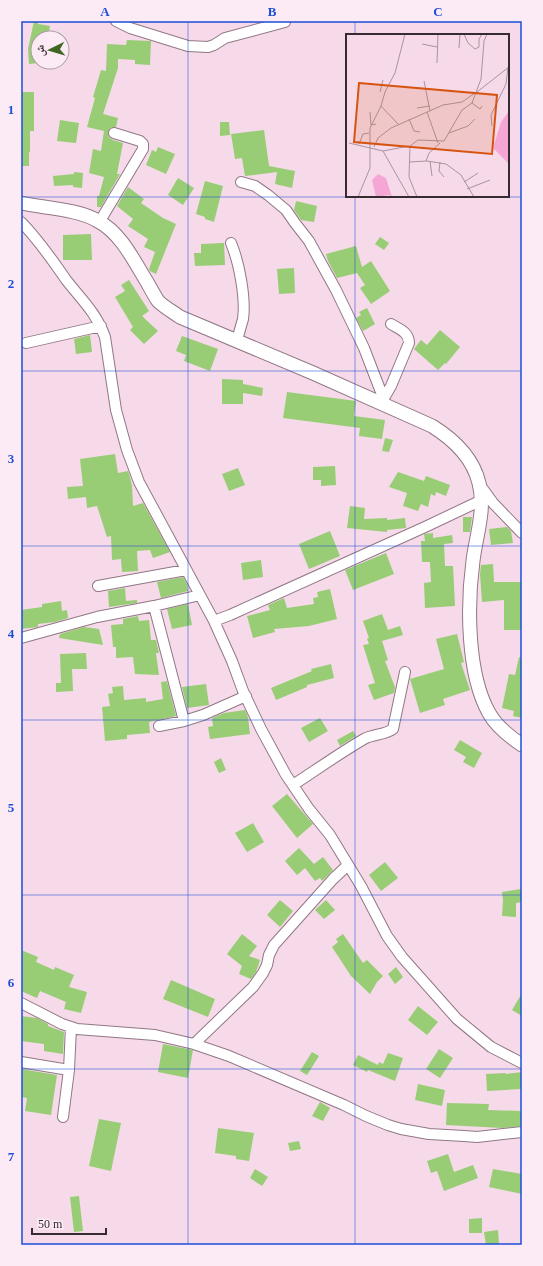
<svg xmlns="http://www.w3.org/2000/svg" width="543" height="1266" viewBox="0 0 543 1266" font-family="'Times New Roman','Noto Naskh Arabic',serif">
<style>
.building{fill:#98cd75}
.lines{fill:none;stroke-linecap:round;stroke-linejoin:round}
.minor-casing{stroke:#917785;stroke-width:12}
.major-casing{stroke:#917785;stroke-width:15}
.minor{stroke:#fff;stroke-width:10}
.major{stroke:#fff;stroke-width:13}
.grid{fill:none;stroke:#1d4ed8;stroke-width:1;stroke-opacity:0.55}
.inset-road{fill:none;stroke:#a9949f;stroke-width:1}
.view{fill:#d65410;fill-opacity:0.15;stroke:#d65410;stroke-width:2}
.inset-edge{fill:none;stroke:#352b31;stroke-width:2}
.neatline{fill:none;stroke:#1d4ed8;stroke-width:1.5}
.grid-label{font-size:13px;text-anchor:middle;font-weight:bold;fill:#1d4ed8}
</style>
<rect width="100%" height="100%" fill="#f6dae9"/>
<path class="building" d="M34 21H38V24L50 26 48 38H38V63L29 64 28 49Z
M127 40 151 41 150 65 135 64V60L118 59V68L103 114 118 118 116 127 110 128 108 134 109 137 113 140 123 143 117 174H120L101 207H97V196H99L104 177 89 173 93 149 101 151 104 131 87 127 95 98 93 97 101 70 106 71 107 44 126 45Z
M21 92H34V131H30V152H29V166H21Z
M60 120 79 123 76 143 57 141Z
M220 122H229L230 135 220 136Z
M264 130 269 166 295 171 292 188 275 184 277 172 245 176 242 158 235 159 231 134Z
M158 147 175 154 166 174 146 165 152 150 156 152Z
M74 172 83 173 82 188 73 187V185L54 186 53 176 74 174Z
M178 178 194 188 183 205 168 195Z
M205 181 223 186 214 222 205 219V217L196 214Z
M128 187 144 199 141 203 163 218 176 224 156 274 150 271 149 269 155 252 144 247 148 239 128 226 133 219 117 206Z
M296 201 317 206 314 222 301 220 294 210Z
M91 234 92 260H63V235Z
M380 237 389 243 384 250 375 244Z
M224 243 225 265 195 266 194 253H201V244Z
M356 246 362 267 371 261 390 291 371 304 360 288 365 285 357 273 337 278 328 261 326 254Z
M294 268 295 293 279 294 277 269Z
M129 280 149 311 142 316 158 331 144 344 130 330 133 327 115 297 125 291 121 285Z
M367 308 375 324 363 331 356 318 361 315 359 312Z
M440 330 460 347 446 364 445 363 438 370 414 349 421 340 427 345Z
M90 335 92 352 76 354 74 339Z
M182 336 218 349 210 371 184 361 186 355 176 351Z
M222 379 243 380V384L263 388 262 396 243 393V404H222Z
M287 392 356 401 354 416 385 420 382 439 359 436 360 428 283 418Z
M385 438 393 440 389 452 382 451Z
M115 454 118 473 128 471 130 477 132 486 133 506 143 503 170 552 153 558 150 550 137 551 138 571 122 572 121 559 112 560 111 536 107 537 97 506 87 508 86 497 68 499 67 487 83 486 80 459Z
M335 466 336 485 321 486V480H313V467Z
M238 468 245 485 229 491 222 474Z
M398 472 424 481 426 476 450 485 446 496 436 492 435 496 431 494 428 507 421 504 418 511 403 506 407 493 389 487Z
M350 506 365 508 364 519 387 518V520L405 518 406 528 387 530V532L347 528Z
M463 517H472L470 532H463Z
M507 527 511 531 513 543 491 545 489 529Z
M330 531 340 556 309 569 299 544Z
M433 533V538L452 535 453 543 444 544 445 566H453L455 606 425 608 424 583 431 582 430 562H422L421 541H425L424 534Z
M386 553 394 574 353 590 345 570Z
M261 560 263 577 243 580 241 563Z
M493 564 494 582H522V630H504V600L482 602 480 574 481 565Z
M183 577 187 584 188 591 161 598 157 582Z
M125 588 126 601 137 600V603L109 607 108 591Z
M330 589 337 619 309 626 274 629 275 632 253 638 247 616 270 610 268 605 284 598 287 608 314 604 313 598 318 597 317 592Z
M61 601 62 611 67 610 68 618 55 622 38 624V627L21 629V610L42 607V604Z
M188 604 192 625 172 629 167 609Z
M382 614 388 630 400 626 403 635 382 641 388 660 385 661 395 687 394 693 374 700 368 685 375 683 363 645 369 644 367 639 369 638 363 621Z
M138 616 139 621 149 620 151 640H156L159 653H156L159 675 135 674 133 657 116 658V647H113L111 625 123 624V619Z
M84 627 99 629 103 645 59 638 60 634Z
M457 634 464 662 461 663 470 690 443 699 445 705 420 713 410 679 444 669 436 639Z
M86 653 87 669H72L73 691 56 692V683H61L60 654Z
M519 657 522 658V718L513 716 514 711 502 708 509 674 515 675Z
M331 664 334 678 307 685V687L276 700 271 688 312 671 311 669Z
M167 681 176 716 149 722 150 733 127 735V739L105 741 102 707 110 706 108 694 113 693 112 687 123 686 124 700 146 698V702L163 699 161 682Z
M206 684 209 705 187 708 182 687Z
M245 710 248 717 250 734 210 739 208 727 213 726 212 718 224 713Z
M320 718 328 731 309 742 301 728Z
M353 731 356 736 340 746 337 740Z
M460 740 482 753 474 768 463 762 466 757 454 750Z
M221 758 226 770 219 773 214 762Z
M287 794 313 824 297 838 272 806Z
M253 823 264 842 247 852 235 833Z
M299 848 314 864 323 857 333 870 322 881 320 878 315 881 305 868 297 875 285 861Z
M385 862 398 878 381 891 369 875Z
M521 889 522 902 516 903V917L502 916 503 900 502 892Z
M280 900 293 911 280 927 267 915Z
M326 900 335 910 324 919 315 910Z
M242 934 257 946 249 956 260 960 256 972 251 979 239 974 242 966 227 954Z
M343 934 363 963 367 960 383 976 377 982 370 994 351 976 332 947 338 942 336 939Z
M21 950 38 957 36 962 54 970 55 967 74 975 69 987 87 992 81 1013 64 1009 66 1002 40 991 37 998 21 991Z
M396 967 403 977 395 984 388 974Z
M171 980 215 999 208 1017 163 999Z
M522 993V1016L512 1010Z
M418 1006 438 1022 427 1035 408 1020Z
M21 1016 37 1018 48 1024V1026L64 1032 63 1054 44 1051V1044L21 1041Z
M163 1044 193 1050 188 1078 158 1072Z
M439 1049 453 1058 440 1078 426 1069Z
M312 1052 319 1056 307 1075 300 1071Z
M388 1053 403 1058 395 1081 368 1070 367 1072 353 1065 358 1055 378 1065 379 1062 383 1064Z
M21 1069 57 1075 51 1115 25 1111 27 1098 21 1097Z
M522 1072V1089L487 1091 486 1074 505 1073 506 1074Z
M418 1084 445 1090 442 1106 415 1100Z
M320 1102 330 1108 323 1121 312 1116Z
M447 1103 489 1104 488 1110 522 1111V1126L502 1128 446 1125Z
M99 1119 121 1123 111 1171 89 1166Z
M218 1128 254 1133 249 1161 236 1159V1156L215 1153Z
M299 1141 301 1149 290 1151 288 1143Z
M448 1154 454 1172 473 1165 478 1178 444 1191 437 1171 431 1173 427 1161Z
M255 1169 268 1177 262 1186 250 1178Z
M493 1169 522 1174V1194L489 1187Z
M79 1196 83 1231 74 1232 70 1197Z
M482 1218V1233H469V1219Z
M498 1230 499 1244 486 1245 484 1232Z"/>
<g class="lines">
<defs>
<path id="minor" d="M116 21 130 28 188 46 208 47 214 45 225 38 285 22
M241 182 255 186 268 195 286 210 295 223 309 241 336 290 364 348 386 405
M100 221 143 149V144L140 141 114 133
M21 222C39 240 53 261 67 281 82 300 97 314 105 337L116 410 127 450 139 482 214 621 232 661 243 691 261 729 286 775 309 809 330 835 361 886 387 936 402 957 457 1019 491 1047 522 1063
M231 243C239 262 246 298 243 319 241 326 239 333 237 340
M26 343 101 326
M384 398 391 386 409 343C409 332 399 329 391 324
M480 485 493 503 522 533
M98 586 186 570
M154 606 184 721
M214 621 230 615 425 527 482 500
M21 638 97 617 154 606 200 595
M159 726 184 721 203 715 246 696
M293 785C316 770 340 753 364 739 373 734 385 735 393 729L405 672
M21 1003 62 1024 77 1029 155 1035 194 1044 229 1056 344 1105 366 1116 388 1125 401 1129 429 1134 464 1136 477 1137 522 1132
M194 1044 253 987 263 973 267 965 269 955 274 945 333 879 348 865
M21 1062 69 1070
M63 1117 69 1070 71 1027"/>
<path id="major" d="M21 203C44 208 78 209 98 221 121 233 134 261 147 282 151 289 154 295 158 301 164 307 173 312 180 317L313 373 432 426C453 439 473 458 479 483 486 510 476 535 473 561 467 605 467 674 489 713 496 726 510 737 522 745"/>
</defs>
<use href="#minor" class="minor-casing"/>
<use href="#major" class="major-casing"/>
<use href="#minor" class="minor"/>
<use href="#major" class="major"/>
</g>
<path class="grid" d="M188 21V1245M355 21V35M355 196V1245M21 197H522M21 371H522M21 546H522M21 720H522M21 895H522M21 1069H522"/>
<g transform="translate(346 34)">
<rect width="163" height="163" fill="#f6dae9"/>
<path d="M163 77V130L147 114 155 88ZM32 140 40 144 46 163 43 161 30 163 26 146Z" fill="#f6a6d4"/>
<path class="inset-road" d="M118 0 122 9 129 15 133 13V5L136 0M76 10 91 13M113 14 114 0M91 29 92 0M78 47 84 77M34 58 37 46M131 58 163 33M126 69 134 75 136 72M35 72 53 91M71 74 84 72M24 78 25 91 30 90M81 78 92 109M63 85 68 97 74 98M146 92 145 81 160 50 162 33M103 99 122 92 129 85M3 109 37 117 63 163M13 110 17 100 23 99M28 113 32 104 45 94 97 71 116 68 129 59M37 117 63 112M80 127 83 119 94 109M84 127 86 142M63 128 81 127 100 130 115 141 128 163M94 128 93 137 98 143M118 148 132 139M121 155 144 146M12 163 24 134V94L35 72 39 58 49 39 59 0M71 163 63 143 64 112 72 106 98 107 116 76 126 69 135 45 138 7 141 0"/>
<path class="view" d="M13 49 151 61 146 120 8 108Z"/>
<rect width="163" height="163" class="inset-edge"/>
</g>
<rect width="543" height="1266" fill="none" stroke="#fcebf4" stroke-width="44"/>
<g transform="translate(50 50) rotate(265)"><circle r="19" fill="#fcebf4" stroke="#ac9ea6"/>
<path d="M0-3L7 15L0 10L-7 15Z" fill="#406722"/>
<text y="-6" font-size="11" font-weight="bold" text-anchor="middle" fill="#352b31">ش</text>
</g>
<path d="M32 1228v6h74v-6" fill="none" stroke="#352b31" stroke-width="2"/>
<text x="38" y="1228" font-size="12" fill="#352b31" stroke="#fcebf4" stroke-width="3" paint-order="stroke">50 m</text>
<rect x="22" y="22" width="499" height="1222" class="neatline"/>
<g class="grid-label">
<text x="105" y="16">A</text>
<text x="272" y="16">B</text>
<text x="438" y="16">C</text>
<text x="11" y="114">1</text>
<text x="11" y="288">2</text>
<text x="11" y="463">3</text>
<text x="11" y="638">4</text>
<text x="11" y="812">5</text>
<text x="11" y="987">6</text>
<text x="11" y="1161">7</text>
</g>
</svg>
